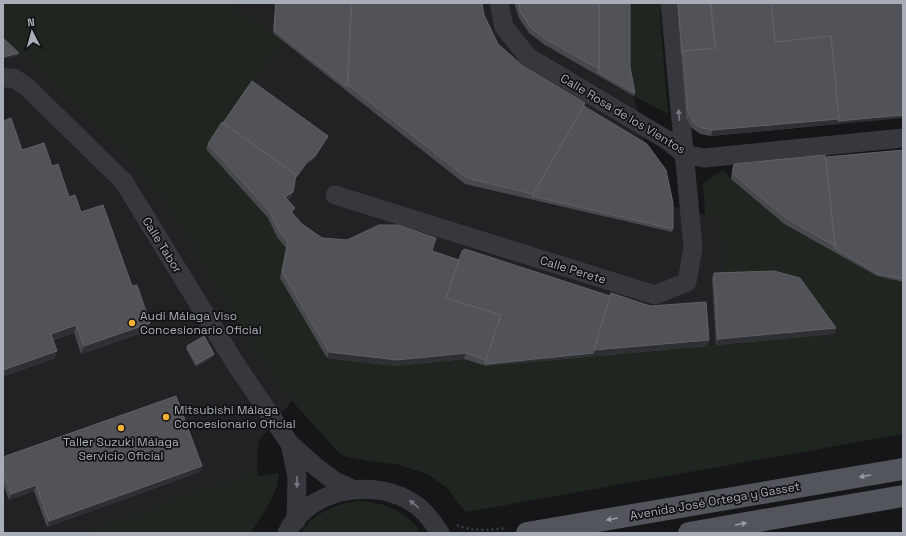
<svg xmlns="http://www.w3.org/2000/svg" width="906" height="536" viewBox="0 0 906 536" font-family="'Space Grotesk',sans-serif">
<style>
.built{fill:#222225}
.green{fill:#1e261f}
.lines{fill:none;stroke-linecap:round;stroke-linejoin:round}
.path{stroke:#3d3f44;stroke-width:2.5;stroke-dasharray:2 3;stroke-linecap:butt}
.street{stroke:#37383d;stroke-width:19}
.primary{stroke:#53555c;stroke-width:22}
.wall{fill:#47494d}
.shaded-wall{fill:#2f3033}
.building{fill:#525359;stroke:#5f6168}
.oneway{fill:#757881}
.oneway2{fill:#979ba6}
.poi-dot{fill:#f2b134;stroke:#111113;stroke-width:1.5}
.labels{text-anchor:middle;stroke-width:3.5;stroke-linejoin:round;paint-order:stroke}
.street-label{font-size:12px;fill:#a8adb8;stroke:#111113}
.poi-label{font-size:12px;fill:#a8adb8;stroke:#111113;text-anchor:start}
</style>
<rect width="100%" height="100%" fill="#161618"/>
<path class="built" d="M3 3H627L629 70 634 96 646 147 672 206 705 215H721L800 280 841 335 831 340 829 334 486 366 464 359 395 366 327 358 258 442 257 470 82 533H3Z"/>
<path class="green" d="M3 3H229L284 41 251 84 206 149 268 218 277 237 286 248 280 278 464 359 486 366 829 334 831 340 841 335 800 280 724 278 721 215H705L703 184 723 170 731 179 784 224 877 276 903 282V434L466 512 447 488 427 474 396 464 366 461 341 455 283 391 242 332 173 212 120 148 32 59 18 56 3 42Z
M627 3H661L660 15 668 114 634 96 629 70Z
M257 470 258 476 278 473C281 491 260 517 251 533H82Z
M364 501C387 504 404 511 419 529L417 533H301C314 511 340 502 364 501Z"/>
<g class="lines">
<path class="path" d="M457 525C470 532 493 530 507 528"/>
<path class="street" d="M499 3 504 27 528 57 667 140 684 154 704 158 903 138
M3 78H14L27 87 124 182 235 363 290 444 315 466 333 480 352 489
M335 195 655 295 687 282 693 247 670 3
M290 444 297 476 296 521
M287 533C307 490 370 478 408 500 422 507 432 520 440 533"/>
<path class="primary" d="M527 533 903 469
M689 533 903 496"/>
</g>
<path class="wall" d="M275 3H482L484 15 498 44 523 66 585 103 584 106 673 229 672 232 465 184 273 33Z
M514 3H630V67L635 93 634 96 545 45 529 33 519 18Z
M677 3H903L837 124 711 136 700 134 692 128 686 118Z
M328 136 327 139 314 159 306 165 295 179 291 197 287 200 293 214 302 224 322 238 432 251 707 346 486 366 464 359 395 366 327 358 280 278 286 248 277 237 268 218 206 149 208 144Z
M22 150 52 166 69 197 81 212 132 286 150 323 147 331 81 354 74 333 53 340 57 351 54 359Z
M903 150V282L877 276 784 224 731 179 732 169 734 164 826 157Z
M714 273 836 328 834 334 716 345 712 278Z
M187 346 214 354 213 357 196 367 186 349Z
M3 457 200 472 47 527 34 491 9 500 3 483Z"/>
<path class="shaded-wall" d="M19 53 18 56 3 59V57Z
M903 115V118L711 136 713 130 839 119Z
M328 136 327 139 314 159 306 165 294 180 295 178 307 162Z
M293 192 291 197 283 203 285 197Z
M295 208 293 214 289 218 291 212Z
M150 323 147 331 81 354 84 346Z
M76 325 74 333 48 341 51 334Z
M836 328 834 334 716 345 718 339Z
M709 340 707 346 486 366 487 364 594 350Z
M57 351 54 359 3 377V370Z
M329 352 466 353 464 359 395 366 327 358Z
M214 354 213 357 196 367 197 364Z
M202 466 200 472 47 527 49 521Z
M36 485 34 491 9 500 11 494Z"/>
<path class="building" d="M276 3H351L347 87 274 30Z
M352 3H482L484 15 498 44 523 66 585 103 533 194 467 178 348 85Z
M518 3H599V69L547 40 531 28 521 13Z
M599 3H630V67L635 93 598 72 599 69Z
M678 3H710L715 48 683 51 682 54Z
M711 3H771L775 42 831 36 839 119 713 130 702 128 694 123 688 112 683 51 716 48Z
M771 3H903V115L838 121 839 119 831 36 775 42Z
M3 38 19 53 3 57Z
M252 81 328 136 315 156 307 162 296 177V175L223 123Z
M584 106 647 144 666 170 673 203V229L532 196Z
M11 118 22 150 44 143 52 166 58 164 69 197 75 195 81 212 103 205 132 286 137 285 150 323 84 346 76 325 51 334 57 351 3 370V121Z
M222 122 296 175 293 192 285 197 295 208 291 212 302 224 322 238 347 240 379 225H398L436 238 432 251 459 260 446 298 501 315 486 360 466 353 397 360 329 352 282 272 288 242 279 231 270 212 208 144Z
M903 150V279L878 274 834 248 835 246 826 157Z
M825 155 835 246 786 218 733 174 734 164Z
M465 249 610 296 593 353 487 364 485 363 501 315 446 298 462 251Z
M774 271 800 278 836 328 718 339 714 273Z
M611 293 650 306 706 302 709 340 594 350Z
M204 336 214 354 197 364 187 346Z
M176 396 202 466 49 521 36 485 11 494 3 471V457Z"/>
<defs><path id="oneway-solid" d="M-6-.8H1V-3.2L6.5 0L1 3.2V.8H-6Z"/></defs>
<g class="oneway">
<use href="#oneway-solid" transform="translate(679 115) rotate(-95)"/>
<use href="#oneway-solid" transform="translate(297 482) rotate(90)"/>
<use href="#oneway-solid" transform="translate(414 504) rotate(-140)"/>
</g>
<g class="oneway2">
<use href="#oneway-solid" transform="translate(865 476) rotate(170)"/>
<use href="#oneway-solid" transform="translate(612 519) rotate(170)"/>
<use href="#oneway-solid" transform="translate(741 524) rotate(-10)"/>
</g>
<g class="poi-dot">
<circle cx="132" cy="323" r="4"/>
<circle cx="166" cy="417" r="4"/>
<circle cx="121" cy="428" r="4"/>
</g>
<g class="labels">
<g class="street-label">
<text transform="translate(623 114) rotate(31)" y="4">Calle Rosa de los Vientos</text>
<text transform="translate(162 245) rotate(58)" y="4">Calle Tabor</text>
<text transform="translate(573 270) rotate(17)" y="4">Calle Perete</text>
<text transform="translate(715 501) rotate(-10)" y="4">Avenida José Ortega y Gasset</text>
</g>
<g class="poi-label">
<text x="140" y="320">Audi Málaga Viso<tspan x="140" dy="14">Concesionario Oficial</tspan></text>
<text x="174" y="414">Mitsubishi Málaga<tspan x="174" dy="14">Concesionario Oficial</tspan></text>
<text x="121" y="446" text-anchor="middle">Taller Suzuki Málaga<tspan x="121" dy="14">Servicio Oficial</tspan></text>
</g>
</g>
<rect width="906" height="536" fill="none" stroke="#a8adb8" stroke-width="8"/>
<g transform="translate(32 32) rotate(354)" stroke="#111113" stroke-width="3" paint-order="stroke">
<path d="M0-3L7 15L0 10L-7 15Z" fill="#a8adb8"/>
<text y="-6" font-size="11" font-weight="bold" text-anchor="middle" fill="#a8adb8">N</text>
</g>
</svg>
